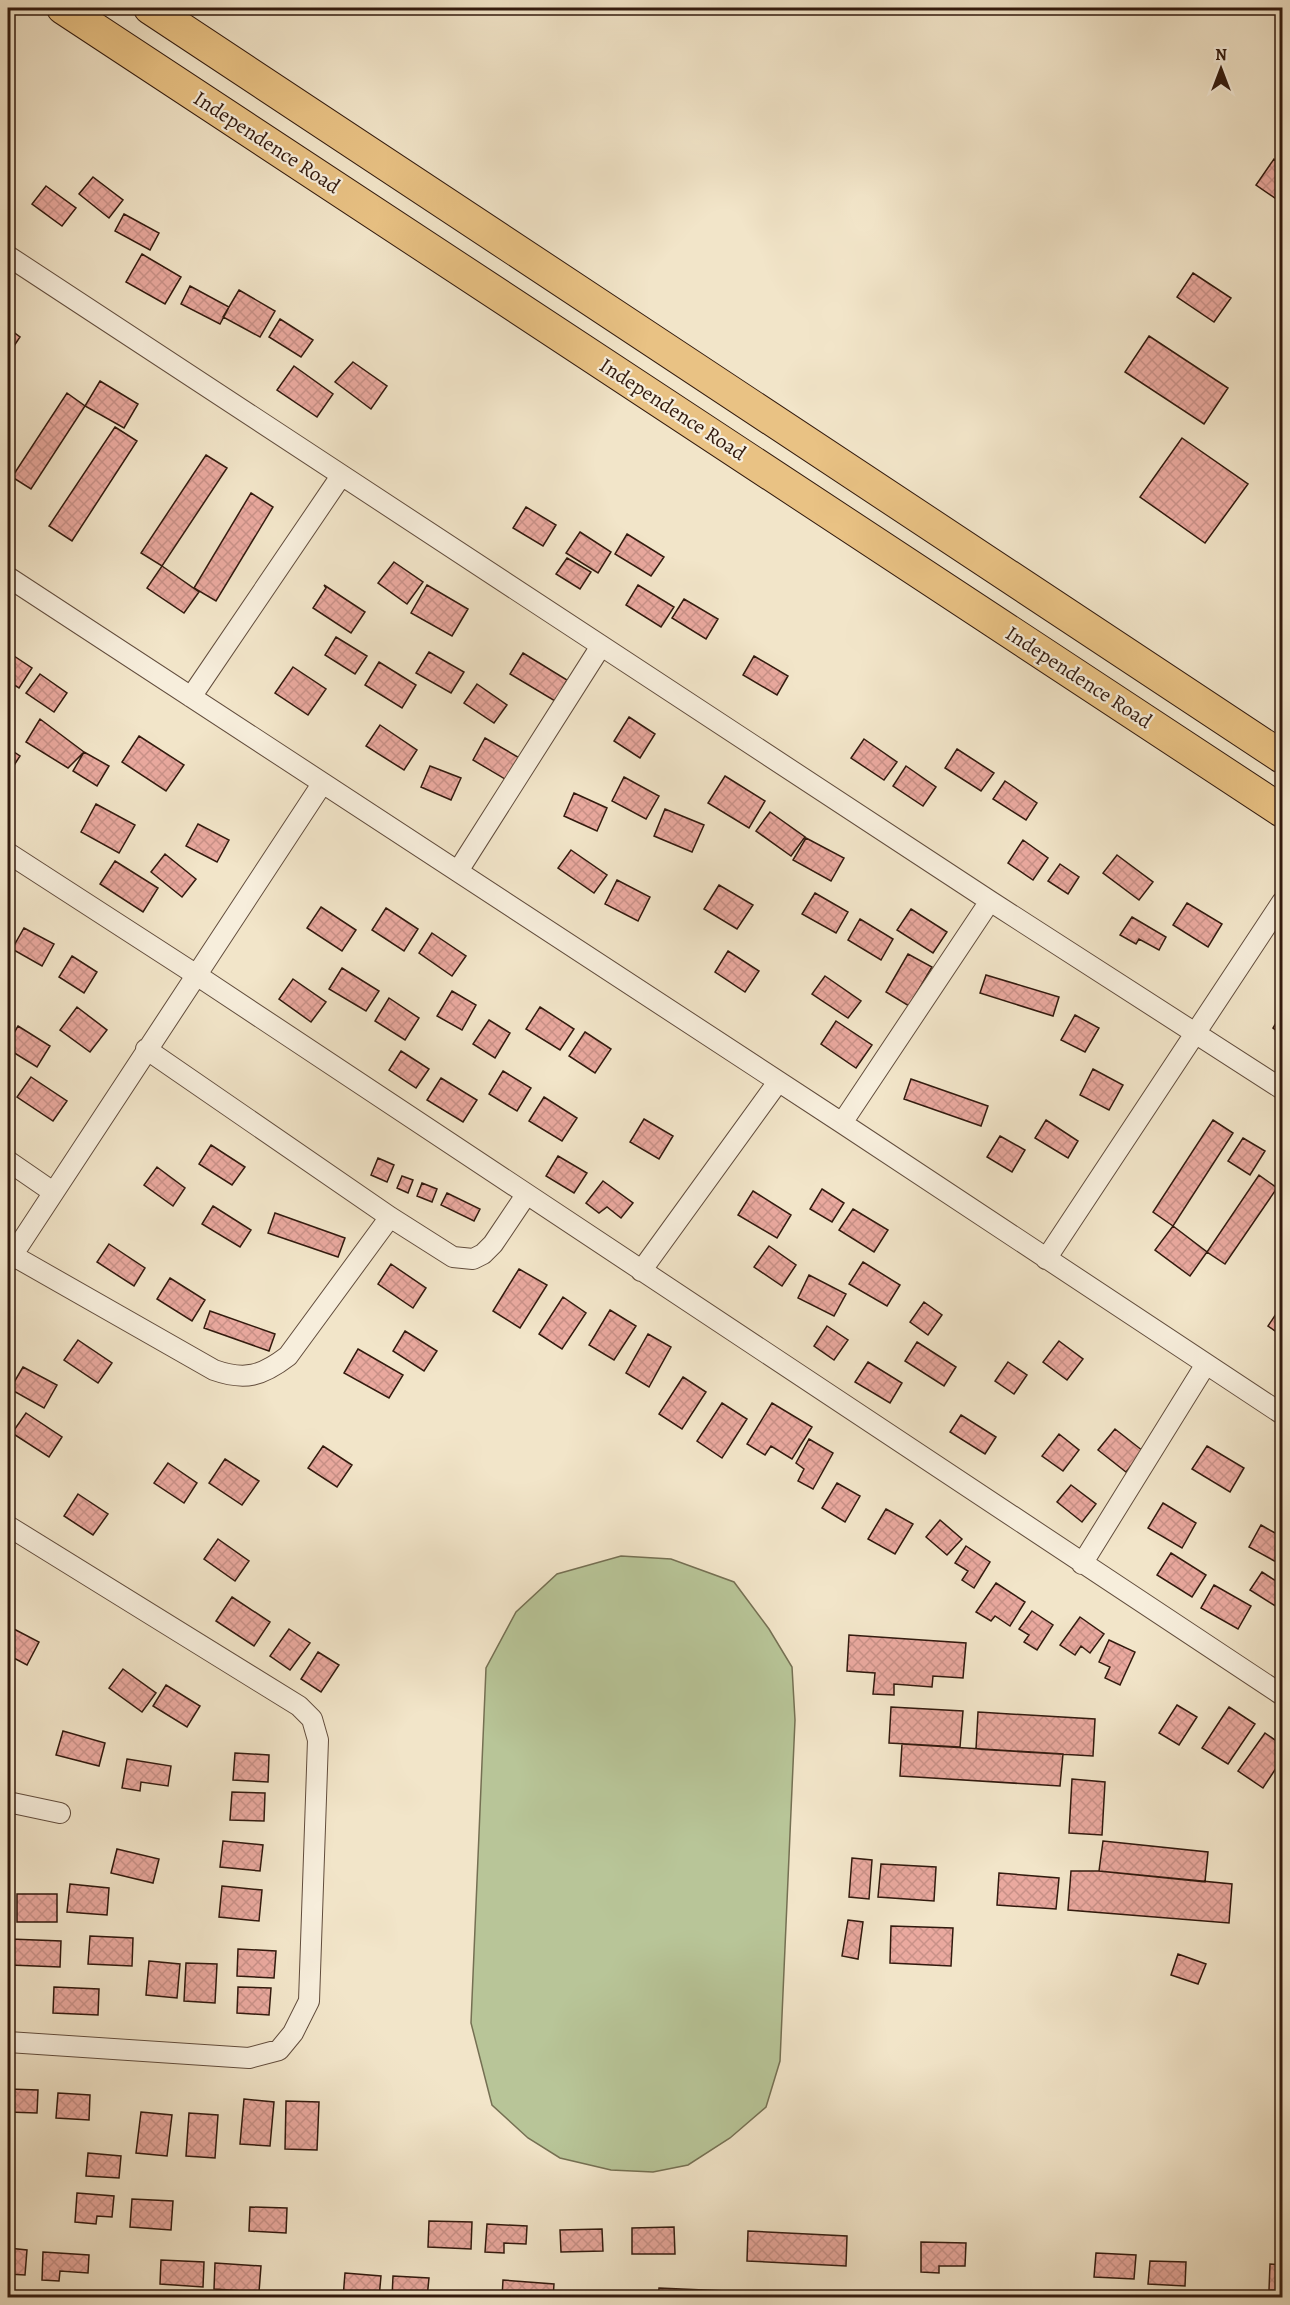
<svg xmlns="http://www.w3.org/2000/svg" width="1290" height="2305" viewBox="0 0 1290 2305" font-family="Alegreya,serif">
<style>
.park{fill:#b8c598;stroke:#757053;stroke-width:1.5}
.building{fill:url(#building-cross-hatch);stroke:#321a0e;stroke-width:1.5}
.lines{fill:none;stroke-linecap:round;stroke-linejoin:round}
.minor-casing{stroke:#624d3d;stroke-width:22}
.primary-casing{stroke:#321a0e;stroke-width:34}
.minor{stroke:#f7eedc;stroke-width:20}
.primary{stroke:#e9c284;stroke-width:32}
.labels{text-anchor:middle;stroke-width:4.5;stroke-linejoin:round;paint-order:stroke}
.street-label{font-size:21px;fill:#321a0e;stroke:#f7eedc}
</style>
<defs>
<pattern id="building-cross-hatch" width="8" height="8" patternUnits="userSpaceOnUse" patternTransform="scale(1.5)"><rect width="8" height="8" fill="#eaa99f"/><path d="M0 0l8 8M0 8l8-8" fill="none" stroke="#c99188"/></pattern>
</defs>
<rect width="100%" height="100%" fill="#f2e5c9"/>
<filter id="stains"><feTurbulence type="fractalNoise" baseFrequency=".00333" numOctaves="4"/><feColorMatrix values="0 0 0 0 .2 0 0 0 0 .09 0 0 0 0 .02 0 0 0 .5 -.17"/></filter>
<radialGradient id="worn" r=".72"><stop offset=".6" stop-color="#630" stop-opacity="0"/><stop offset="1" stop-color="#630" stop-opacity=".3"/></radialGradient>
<path class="park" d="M621 1556 671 1559 734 1582 769 1629 792 1667 795 1720 780 2061 766 2107 730 2138 688 2165 653 2172 611 2170 560 2158 528 2138 492 2105 471 2023 486 1668 516 1612 557 1574Z"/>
<path class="building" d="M1274 159 1282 165V203L1256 185Z
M93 177 123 200 109 218 79 194Z
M46 186 76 208 62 226 32 204Z
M124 214 159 233 150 250 115 231Z
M142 254 181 277 165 304 126 282Z
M1193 273 1231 298 1214 322 1177 297Z
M190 286 229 307 220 324 181 304Z
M239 290 275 311 260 337 223 317Z
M280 319 313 340 301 357 269 337Z
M8 328 20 337 8 355Z
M1149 336 1228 388 1204 424 1125 372Z
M353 362 387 386 371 409 335 382Z
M294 366 333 394 317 417 277 390Z
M100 381 138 404 124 428 85 406Z
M67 393 85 406 31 489 12 477Z
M115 427 137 441 72 541 49 526Z
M1182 438 1248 484 1205 543 1140 497Z
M206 455 227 468 162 566 141 553Z
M251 493 273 507 216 601 194 588Z
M526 507 556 525 543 546 513 528Z
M580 532 611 552 598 573 566 553Z
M627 534 664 557 651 576 615 554Z
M567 558 591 572 580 589 556 574Z
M394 562 423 582 407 604 378 583Z
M162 566 199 592 184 613 147 588Z
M324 585 365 612 351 633 313 608 326 588Z
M427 585 468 609 452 636 411 613Z
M638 585 674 607 661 627 626 605Z
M684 599 718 619 706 639 672 618Z
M336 637 367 656 355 674 325 655Z
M8 652 32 668 19 688 8 681Z
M429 652 464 672 451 693 416 673Z
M523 653 567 680 555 701 510 674Z
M754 656 788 676 777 695 743 675Z
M379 662 416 685 402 708 365 685Z
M293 667 326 689 308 715 275 693Z
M40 674 67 693 54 712 26 693Z
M477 684 507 705 494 723 464 703Z
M629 717 655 734 640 758 614 741Z
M40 719 84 752 68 768 26 742Z
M380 725 417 750 404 770 366 746Z
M139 736 184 765 166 791 122 762Z
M485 738 523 760 510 782 473 760Z
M864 739 897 762 884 780 851 758Z
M8 748 20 756 11 770 8 767Z
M957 749 994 773 981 791 945 768Z
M84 752 109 766 97 786 73 771Z
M430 766 461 778 451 800 421 787Z
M906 766 936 787 923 806 893 786Z
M725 776 765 801 749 828 708 803Z
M624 777 659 796 646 819 612 801Z
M1005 781 1037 803 1026 820 993 799Z
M574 793 607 808 597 831 564 816Z
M96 804 135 825 119 853 81 832Z
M665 809 704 825 692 852 654 836Z
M770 812 805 837 791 856 756 831Z
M198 824 229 840 217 862 186 846Z
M806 838 844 858 831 881 793 860Z
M1023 840 1048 858 1033 880 1008 863Z
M571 850 607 875 594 893 558 868Z
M165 854 196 879 182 897 151 872Z
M1117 855 1153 882 1139 900 1103 873Z
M115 861 158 888 143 912 100 884Z
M1060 864 1079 877 1068 894 1048 881Z
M617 880 650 897 638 921 605 904Z
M719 885 753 905 737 929 704 909Z
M815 893 848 912 836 933 802 914Z
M1187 903 1222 924 1208 947 1173 925Z
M321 907 356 930 342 951 307 928Z
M386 908 418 929 404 951 372 930Z
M911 909 947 932 933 953 897 930Z
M1132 917 1166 937 1159 950 1139 939 1136 944 1120 935Z
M860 919 893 939 881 960 848 940Z
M24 928 54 944 42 966 12 949Z
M432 933 466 956 452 976 419 953Z
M728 951 759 971 745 992 715 972Z
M908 954 932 967 909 1006 886 992Z
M72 956 97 972 84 993 59 977Z
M342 968 379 991 366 1011 329 989Z
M986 975 1059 997 1053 1016 980 993Z
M825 976 861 1001 848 1018 812 994Z
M293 979 326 1002 311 1022 279 999Z
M452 991 476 1005 462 1030 437 1016Z
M389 998 419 1018 405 1040 375 1021Z
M77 1007 107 1030 90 1052 60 1030Z
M540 1007 574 1029 560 1050 526 1029Z
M1282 1013V1035L1273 1028Z
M1075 1015 1099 1028 1085 1052 1061 1040Z
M489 1020 510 1033 495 1058 473 1044Z
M836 1021 872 1045 856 1068 821 1044Z
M18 1026 50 1046 37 1067 8 1049V1043Z
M585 1032 611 1049 595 1073 569 1056Z
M401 1051 429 1069 416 1088 389 1070Z
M1093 1069 1123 1085 1109 1110 1080 1095Z
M503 1071 531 1088 517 1111 489 1094Z
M31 1077 67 1101 53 1121 17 1097Z
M441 1078 477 1100 463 1122 427 1100Z
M911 1079 988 1106 981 1126 904 1099Z
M544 1097 577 1118 562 1141 529 1121Z
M644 1119 673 1136 659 1159 630 1142Z
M1046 1120 1078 1141 1068 1158 1035 1138Z
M1213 1120 1233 1133 1173 1226 1153 1212Z
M1000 1136 1025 1150 1012 1172 987 1157Z
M1243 1138 1265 1151 1250 1175 1228 1161Z
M211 1145 245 1167 232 1185 199 1164Z
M558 1156 587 1173 574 1193 546 1176Z
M378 1158 394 1165 387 1182 371 1175Z
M157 1167 185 1188 173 1206 144 1185Z
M1259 1175 1277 1188 1225 1264 1207 1252Z
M402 1176 413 1180 408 1193 397 1188Z
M603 1181 633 1203 621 1218 607 1207 599 1213 586 1203Z
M422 1183 437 1189 432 1202 417 1196Z
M822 1189 844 1203 832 1222 810 1209Z
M753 1191 791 1215 777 1238 738 1215Z
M447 1193 480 1209 474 1221 441 1205Z
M213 1206 251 1230 240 1247 202 1224Z
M853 1209 888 1230 874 1252 839 1230Z
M275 1213 345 1238 338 1257 268 1233Z
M1173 1226 1207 1252 1190 1276 1155 1250Z
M109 1244 145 1268 134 1286 97 1262Z
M769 1246 796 1265 782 1286 754 1267Z
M863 1262 900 1285 887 1306 849 1284Z
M391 1264 426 1288 413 1308 378 1284Z
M519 1269 547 1285 520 1328 493 1311Z
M809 1275 846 1294 834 1316 798 1298Z
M170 1278 205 1300 192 1321 157 1299Z
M563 1297 586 1313 562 1349 539 1334Z
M924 1302 942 1315 928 1335 910 1322Z
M1282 1305V1336L1268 1326Z
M610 1310 636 1326 614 1360 589 1345Z
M210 1311 275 1334 269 1351 204 1328Z
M827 1326 848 1340 834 1360 814 1346Z
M405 1331 437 1351 424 1371 393 1351Z
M648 1334 671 1347 649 1387 626 1373Z
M78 1340 112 1363 98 1383 64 1360Z
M1059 1341 1083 1359 1067 1380 1043 1362Z
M917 1342 956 1367 944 1386 905 1361Z
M358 1349 403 1375 389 1398 344 1373Z
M868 1362 902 1383 890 1403 855 1382Z
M1008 1362 1027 1375 1014 1394 995 1381Z
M23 1367 57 1385 44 1408 10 1389Z
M683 1377 706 1392 682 1429 659 1414Z
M722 1403 747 1419 722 1458 697 1441Z
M772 1403 812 1427 792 1459 771 1446 765 1455 747 1444Z
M26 1413 62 1437 49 1457 12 1433Z
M961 1415 996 1437 985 1454 950 1432Z
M1115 1429 1143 1451 1126 1472 1098 1450Z
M1059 1434 1079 1450 1063 1471 1042 1456Z
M809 1439 833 1453 813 1489 798 1481 804 1469 796 1463Z
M323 1446 352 1465 337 1487 308 1468Z
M1207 1446 1244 1468 1230 1492 1192 1469Z
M225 1459 259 1481 242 1505 209 1483Z
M168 1463 197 1483 184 1503 154 1483Z
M837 1483 860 1496 845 1522 822 1508Z
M1071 1485 1096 1504 1082 1522 1057 1502Z
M78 1494 108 1514 93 1535 64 1516Z
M1163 1503 1196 1523 1182 1548 1148 1528Z
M886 1509 913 1524 895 1554 868 1539Z
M940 1520 962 1539 947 1555 926 1537Z
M1261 1525 1282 1537V1554L1278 1563 1249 1547Z
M218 1539 249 1561 235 1581 204 1559Z
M966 1546 990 1562 974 1588 962 1580 968 1571 955 1563Z
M1171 1553 1206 1575 1192 1597 1157 1575Z
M1262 1572 1282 1585V1599L1277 1607 1250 1590Z
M996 1583 1025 1602 1010 1626 995 1616 991 1621 976 1612Z
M1214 1585 1251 1606 1238 1629 1201 1608Z
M232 1597 270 1622 254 1646 216 1621Z
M1032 1611 1053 1625 1037 1650 1024 1642 1029 1635 1019 1629Z
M1080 1617 1104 1634 1090 1653 1081 1646 1075 1655 1060 1645Z
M12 1628 39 1642 27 1665 8 1655V1636Z
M289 1629 310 1643 290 1670 270 1656Z
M849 1635 966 1643 963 1678 933 1676 932 1687 894 1684V1695L873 1694 875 1673 847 1671Z
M1109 1640 1135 1652 1120 1685 1105 1678 1110 1667 1099 1662Z
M318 1652 339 1665 321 1692 301 1679Z
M123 1669 156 1693 142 1712 109 1688Z
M166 1685 200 1706 187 1727 153 1706Z
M1177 1705 1197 1717 1179 1745 1159 1733Z
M891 1707 963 1711 960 1747 889 1743Z
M1229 1707 1255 1724 1228 1764 1202 1748Z
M978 1712 1095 1719 1093 1756 976 1749Z
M63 1731 105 1743 99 1766 56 1755Z
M1265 1733 1282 1745V1759L1263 1788 1238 1771Z
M902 1744 1063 1754 1060 1786 900 1776Z
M235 1753 269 1755 268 1782 233 1780Z
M127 1759 171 1766 168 1786 141 1782 140 1791 122 1788Z
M1072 1779 1105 1782 1102 1835 1069 1833Z
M232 1792 265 1793 264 1821 230 1820Z
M223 1841 263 1845 260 1871 220 1867Z
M1103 1841 1208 1852 1205 1882 1099 1871Z
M117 1849 159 1859 153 1883 111 1873Z
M852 1858 872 1860 869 1899 849 1897Z
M881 1864 936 1867 934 1901 878 1897Z
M1071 1871H1099L1232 1884 1229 1923 1068 1910Z
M999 1873 1059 1878 1056 1909 997 1905Z
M70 1884 109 1888 107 1915 67 1912Z
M222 1886 262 1890 259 1921 219 1917Z
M17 1894H57V1922H17Z
M848 1920 863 1922 858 1959 842 1956Z
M891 1926 953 1928 951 1966 890 1963Z
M90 1936 133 1938 132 1966 88 1964Z
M10 1939 61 1941 60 1967 10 1965Z
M238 1949 276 1951 274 1978 237 1976Z
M1178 1954 1206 1964 1198 1984 1171 1975Z
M149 1961 180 1964 177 1998 146 1995Z
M186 1963 217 1964 215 2003 184 2001Z
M54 1987 99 1989 98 2015 53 2013Z
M238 1987 271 1988 269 2015 237 2013Z
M8 2089 38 2090 37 2113 8 2112Z
M58 2093 90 2095 89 2120 56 2118Z
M244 2099 274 2102 270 2146 240 2144Z
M286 2101 319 2102 317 2150 285 2149Z
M141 2112 172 2115 167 2156 136 2153Z
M189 2113 218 2115 215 2158 186 2156Z
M88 2153 121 2156 119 2178 86 2176Z
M77 2193 114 2196 112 2217 97 2216 96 2224 75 2222Z
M132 2199 173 2201 171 2230 130 2227Z
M250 2207 287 2208 286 2233 249 2231Z
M429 2221 472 2222 471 2249 428 2247Z
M487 2224 527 2226 526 2244 504 2243V2253L485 2252Z
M674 2227 675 2254H632V2228Z
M602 2229 603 2251 561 2252 560 2230Z
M748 2231 847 2236 846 2266 747 2261Z
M921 2242 966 2243 965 2266H939V2273L921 2272Z
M8 2248 27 2250 25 2275 8 2274Z
M43 2252 89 2255 88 2273 60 2271 59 2281 42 2280Z
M1096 2253 1136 2255 1134 2279 1094 2277Z
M161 2260 204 2262 203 2287 160 2284Z
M1150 2261 1186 2262 1185 2286 1148 2284Z
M215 2263 261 2266 259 2292 214 2289Z
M1270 2264 1282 2265V2291L1269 2290Z
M345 2273 381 2276 379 2298H343Z
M393 2276 429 2278 427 2298H392Z
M503 2280 554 2284 553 2298H502Z
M659 2288 749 2292 748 2298H658Z"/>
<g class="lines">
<defs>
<path id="minor" d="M8 256 990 901 1282 1089
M8 577 842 1123 1282 1414
M191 697 341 476
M8 853 195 974 1282 1695
M458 871 601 646
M146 1049 390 1217 453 1257 473 1259 483 1254 493 1244 526 1195
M842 1123 990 901
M8 1161 53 1192
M12 1255 214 1370C245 1381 262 1376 288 1356L390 1217
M1046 1259 1282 902
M8 1262 322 784
M641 1271 778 1082
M8 1526 299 1706 312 1719 318 1740 309 2001 293 2033 279 2050 249 2058 8 2042
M1082 1564 1206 1364
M8 1802 60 1813"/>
<path id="primary" d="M63 8 1282 811
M150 8 1282 757"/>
</defs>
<use href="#minor" class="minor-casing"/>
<use href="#primary" class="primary-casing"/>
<use href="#minor" class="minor"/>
<use href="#primary" class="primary"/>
</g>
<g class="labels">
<g class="street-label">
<text transform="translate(267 142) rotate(33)" y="7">Independence Road</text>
<text transform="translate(673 409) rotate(33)" y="7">Independence Road</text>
<text transform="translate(1079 677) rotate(33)" y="7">Independence Road</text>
</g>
</g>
<rect width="1290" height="2305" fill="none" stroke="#f2e5c9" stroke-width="30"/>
<rect x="9" y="9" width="1272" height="2287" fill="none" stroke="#321a0e" stroke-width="3"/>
<rect x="15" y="15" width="1260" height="2275" fill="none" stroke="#321a0e" stroke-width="1.5"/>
<g transform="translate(1221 69)" stroke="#f7eedc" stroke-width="4.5" paint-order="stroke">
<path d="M0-4.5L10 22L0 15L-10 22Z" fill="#321a0e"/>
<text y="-9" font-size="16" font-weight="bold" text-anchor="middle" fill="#321a0e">N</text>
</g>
<rect width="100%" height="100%" filter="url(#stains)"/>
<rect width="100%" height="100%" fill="url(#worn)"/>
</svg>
